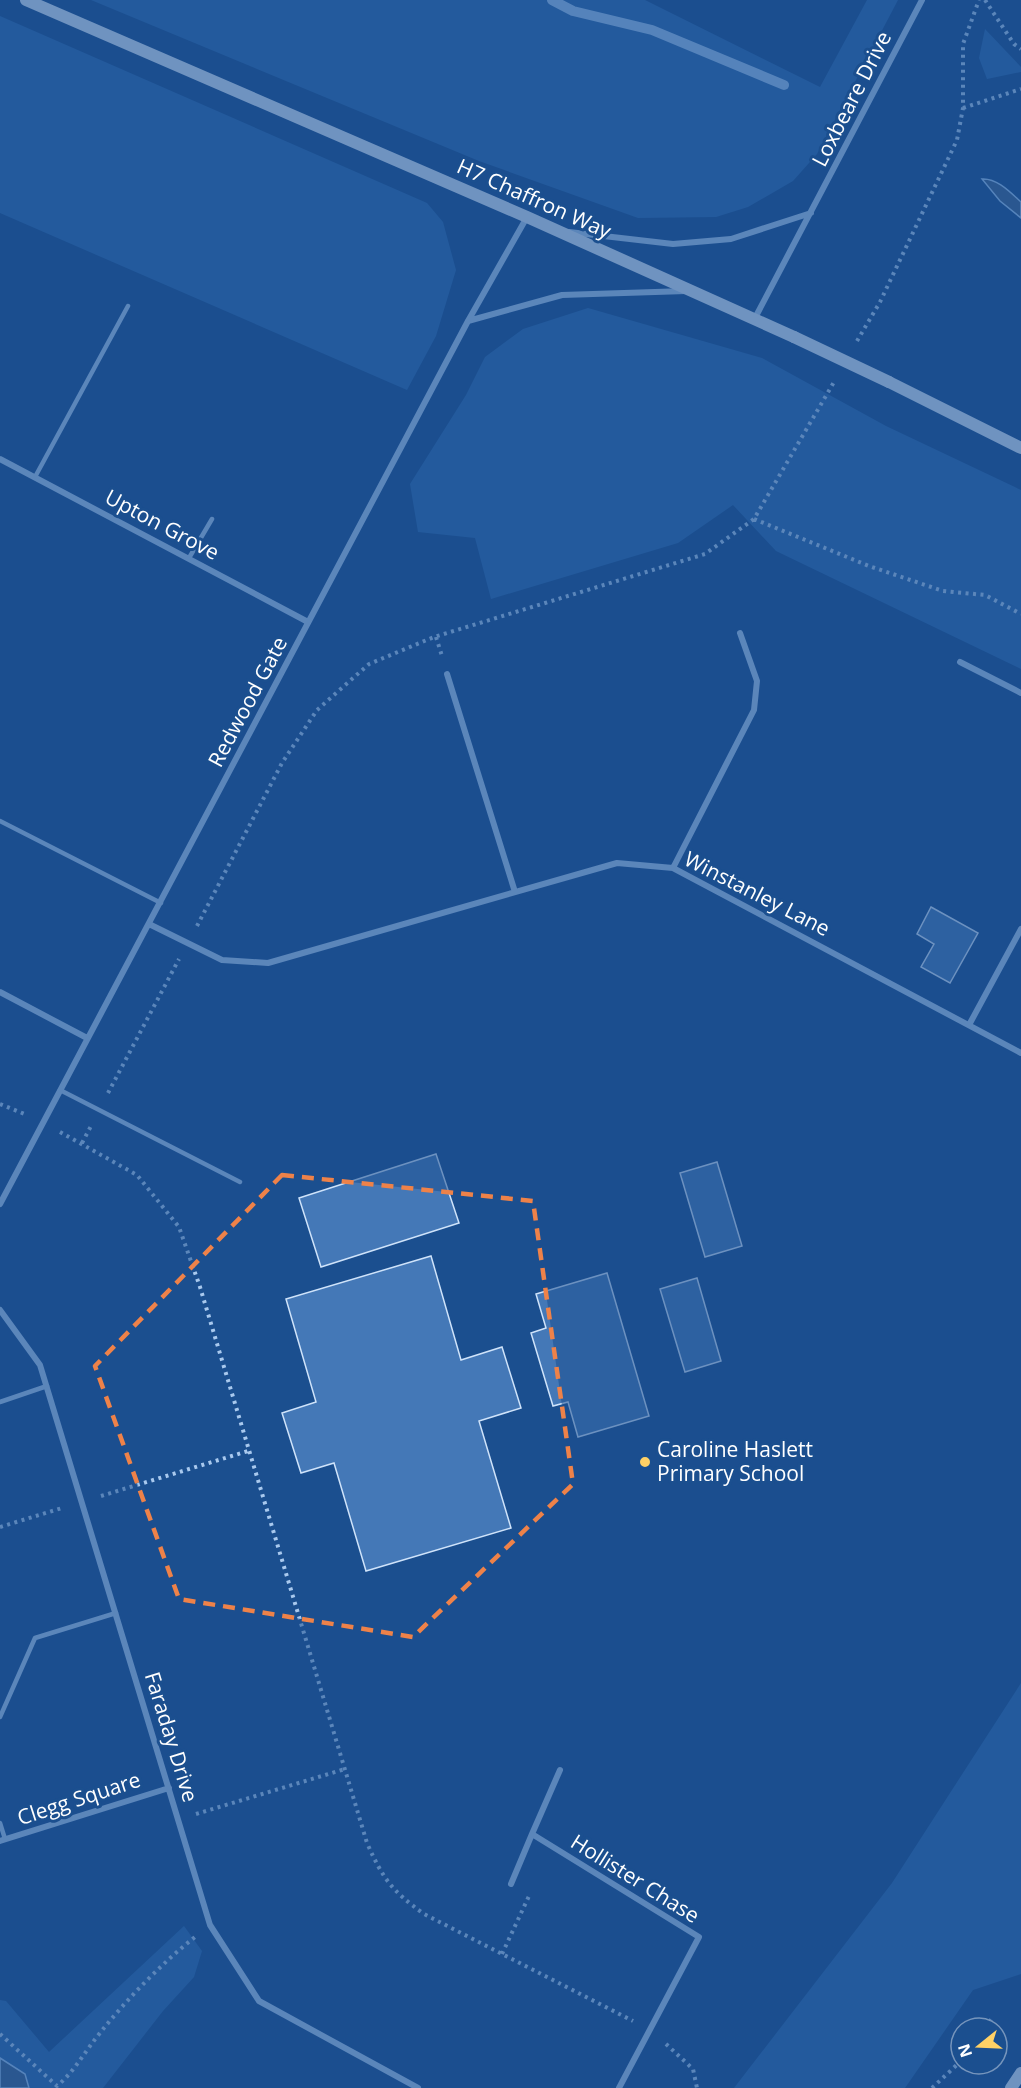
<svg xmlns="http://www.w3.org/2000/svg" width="1021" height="2088" viewBox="0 0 1021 2088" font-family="'Open Sans',sans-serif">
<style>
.green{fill:#2e69ad}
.water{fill:#3c6290;stroke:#9cc4f0;stroke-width:1.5}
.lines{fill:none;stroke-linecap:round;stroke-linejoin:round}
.stream{stroke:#9cc4f0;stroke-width:10}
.building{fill:#4478b7;stroke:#cfe3fa;stroke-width:1.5}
.path{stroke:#a9c9ee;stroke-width:4;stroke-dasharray:3 4.5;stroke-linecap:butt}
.lane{stroke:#a9c9ee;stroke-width:4.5}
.street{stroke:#a9c9ee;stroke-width:6}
.secondary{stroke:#d6e6fa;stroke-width:12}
.secondary-bridge{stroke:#d6e6fa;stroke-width:12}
.marked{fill:none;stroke:#ee8249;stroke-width:4.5;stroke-dasharray:12 8;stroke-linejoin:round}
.poi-dot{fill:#ffd166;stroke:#1b4f8f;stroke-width:2}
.labels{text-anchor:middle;stroke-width:6;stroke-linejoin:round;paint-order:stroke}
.street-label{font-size:21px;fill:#fff;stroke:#1b4f8f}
.poi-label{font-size:21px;fill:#fff;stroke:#1b4f8f;text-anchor:start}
</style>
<rect width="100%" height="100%" fill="#1b4f8f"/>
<path class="green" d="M91 0H645L820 87 867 0H898L817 154 793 181 748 207 716 217 638 218 479 161Z
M0 16 427 203 443 222 456 270 436 336 407 390 0 213Z
M985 29 1021 67V72L987 79 979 58Z
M588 308 762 358 886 426 1021 490V669L776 551 733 505 678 543 491 599 475 538 418 532 410 484 466 395 485 357 523 329Z
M1021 1683V1974L973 1990 905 2088H734L892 1883Z
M184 1926 202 1951 194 1977 163 2011 103 2088H0V2000L6 2001 49 2052Z"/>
<path class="water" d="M982 179C997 178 1010 192 1021 202V218L1000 201Z
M0 2058 25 2074 29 2088H0Z"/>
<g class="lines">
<path class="stream" d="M552 0 573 11 652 30 784 85"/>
</g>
<path class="building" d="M931 907 978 933 950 983 921 967 934 944 917 934Z
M436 1154 459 1223 321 1267 299 1198Z
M717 1162 742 1246 705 1257 680 1173Z
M431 1256 461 1360 502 1347 521 1408 479 1421 511 1528 366 1571 334 1463 301 1473 282 1413 316 1402 286 1299Z
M607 1273 649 1416 578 1437 568 1402 553 1406 531 1333 546 1328 536 1294Z
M697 1278 721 1361 685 1372 660 1289Z"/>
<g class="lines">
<path class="path" d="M985 0 1014 44 1021 49
M963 108 1021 89
M857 341 880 302 957 140 963 108V44L979 0
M754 519 869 566 943 591 985 595 1021 614
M436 637 442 656
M197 926 282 763 317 710 369 664 434 637 705 554 754 519 834 382
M108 1093 179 959
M0 1104 27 1115
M60 1132 137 1175 179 1227 200 1287 367 1843C383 1879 392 1891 424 1914L633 2021
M82 1143 91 1126
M101 1496 248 1451
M0 1527 62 1508
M196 1814 345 1769
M502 1954 529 1896
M985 2028 993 2017
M0 2034 57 2086C75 2071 85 2051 100 2033 127 1999 162 1963 195 1937
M666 2044 693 2069 697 2088
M932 2088 961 2061"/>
<path class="lane" d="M35 477 128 306
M189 558 212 519
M0 821 161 903
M60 1090 240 1182
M0 1402 47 1386
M0 1717 35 1638 116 1613
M0 1823 5 1839"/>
<path class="street" d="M569 232 673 244 731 239 811 213
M755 318 922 0
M468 321 562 295 686 291
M0 459 308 622
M960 662 1021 693
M447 674 515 892
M673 868 754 710 757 681 740 633
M149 924 222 960 268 963 617 863 673 868 1021 1053
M0 992 87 1038
M969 1025 1021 929
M0 1204 468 321 527 217
M0 1310 40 1365 210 1925 259 2001 418 2088
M560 1770 532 1834 699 1937 619 2088
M0 1841 169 1788
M511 1884 532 1834"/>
<path class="secondary" d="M26 0 527 217 794 337
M889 382 1021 448
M1011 2088 1021 2073"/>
<path class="secondary-bridge" d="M794 337 889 382"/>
</g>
<path d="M0 0H1021V2088H0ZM282 1175 533 1201 573 1484 413 1637 179 1599 95 1366Z" fill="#1b4f8f" fill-opacity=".55" fill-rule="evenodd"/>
<path class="marked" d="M282 1175 533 1201 573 1484 413 1637 179 1599 95 1366Z"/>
<circle class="poi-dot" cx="645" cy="1462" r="6"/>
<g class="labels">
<g class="street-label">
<text transform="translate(852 99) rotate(-63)" y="7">Loxbeare Drive</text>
<text transform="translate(534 199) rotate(24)" y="7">H7 Chaffron Way</text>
<text transform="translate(162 525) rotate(28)" y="7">Upton Grove</text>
<text transform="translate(248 702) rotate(-62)" y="7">Redwood Gate</text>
<text transform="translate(757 894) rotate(27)" y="7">Winstanley Lane</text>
<text transform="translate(171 1737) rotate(73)" y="7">Faraday Drive</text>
<text transform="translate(79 1799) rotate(-18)" y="7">Clegg Square</text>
<text transform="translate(635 1879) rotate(32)" y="7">Hollister Chase</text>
</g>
<g class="poi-label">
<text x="657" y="1457">Caroline Haslett<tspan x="657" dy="24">Primary School</tspan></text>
</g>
</g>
<g transform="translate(979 2046) rotate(252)"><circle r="28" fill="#1b4f8f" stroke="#7695bc" stroke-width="1.5"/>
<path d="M0-4.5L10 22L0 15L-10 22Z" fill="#ffd166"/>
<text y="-9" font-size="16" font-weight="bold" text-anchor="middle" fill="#ffffff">N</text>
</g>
</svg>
